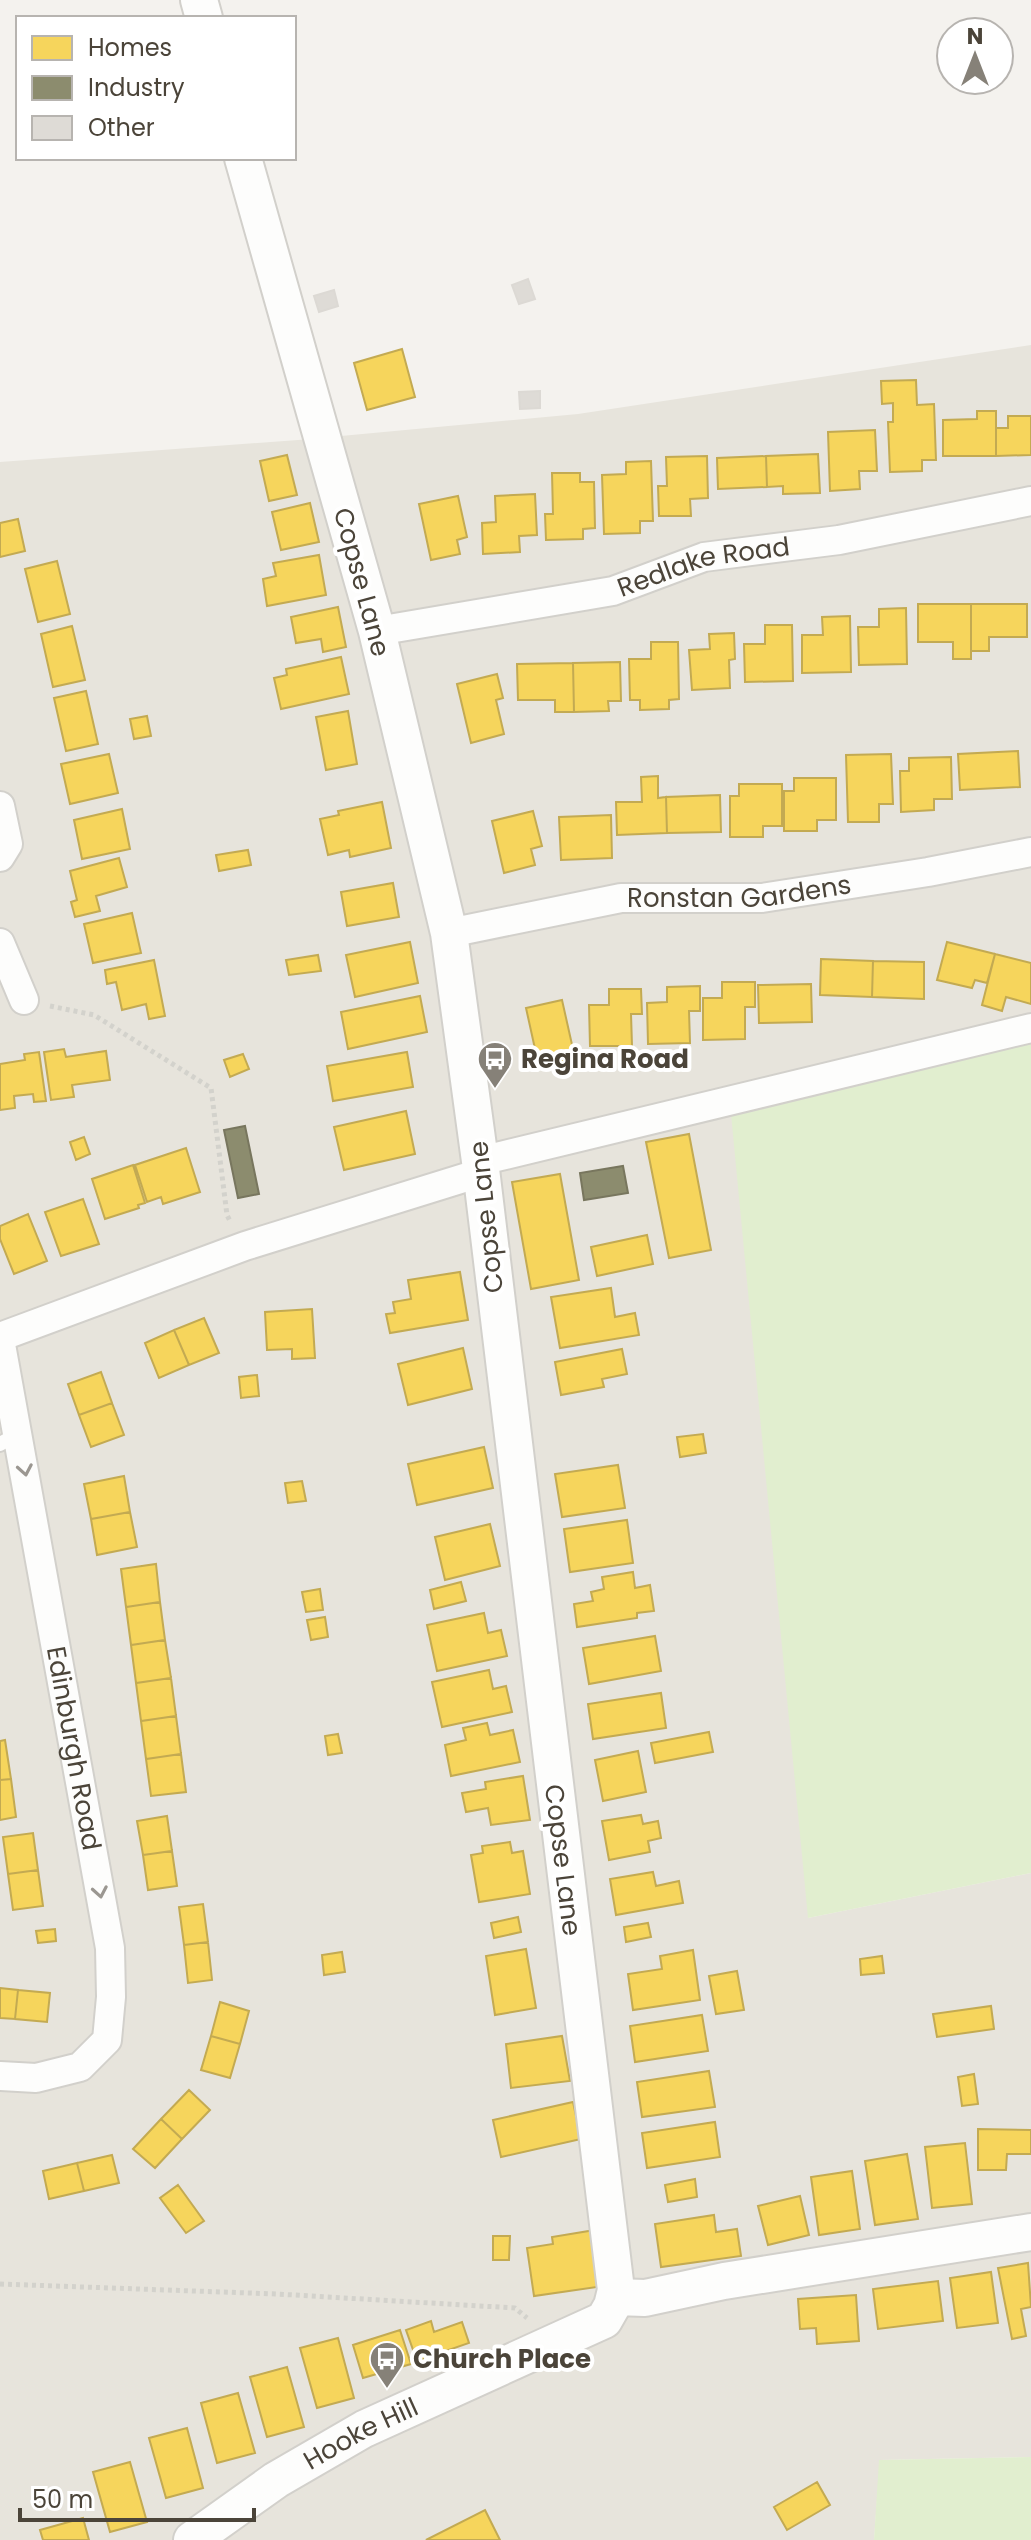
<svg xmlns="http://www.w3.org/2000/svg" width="1031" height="2540" viewBox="0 0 1031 2540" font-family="Poppins,sans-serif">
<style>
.residential{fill:#e7e4dc}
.green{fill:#e1eecf}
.homes{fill:#f6d55c;stroke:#c3aa52;stroke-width:2}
.industry{fill:#8c8c6e;stroke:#78765e;stroke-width:2}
.building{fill:#dedbd6;stroke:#dcd9d4;stroke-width:2}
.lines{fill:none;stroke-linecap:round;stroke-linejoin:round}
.service-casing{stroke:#d2d0cb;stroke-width:18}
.minor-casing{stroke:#d2d0cb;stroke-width:32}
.tertiary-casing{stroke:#d2d0cb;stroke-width:40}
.path{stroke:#d3d2cc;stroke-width:5;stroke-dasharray:4 4;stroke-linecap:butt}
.service{stroke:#fdfdfc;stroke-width:14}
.minor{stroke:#fdfdfc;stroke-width:28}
.tertiary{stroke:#fdfdfc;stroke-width:36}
.oneway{stroke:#9b9791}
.labels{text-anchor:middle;stroke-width:8;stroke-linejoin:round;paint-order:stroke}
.street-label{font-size:26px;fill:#4b4439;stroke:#fff}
.poi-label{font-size:26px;font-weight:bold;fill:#4b4439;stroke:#fff;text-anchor:start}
</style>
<rect width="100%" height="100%" fill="#f4f2ee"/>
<path class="residential" d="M1031 345V1041L808 1918 1031 1873V2457L880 2460 874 2540H0V462L298 440 578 414Z"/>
<path class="green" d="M1031 1041V1873L808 1918 731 1114Z
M1031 2457V2540H874L879 2460Z"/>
<path class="homes" d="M402 349 415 397 367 410 354 363Z
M916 380 917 405 934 404 936 460H922V471L890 472 888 422H893V403L882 404 881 381Z
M977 411H996V456H943V420L977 419Z
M1008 416H1031V455L996 456V428H1008Z
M875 430 877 471H859L860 489 830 491 828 432Z
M818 454 820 493 783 494V486L767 487 766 456Z
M287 455 297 495 269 501 260 461Z
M707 456 708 498 690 499 691 516H659L658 486H667L666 457Z
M766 456 767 487 718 489 717 458Z
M651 461 653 521H640V533L604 534 602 475 626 474V462Z
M552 473H580V482H594L595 528 583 529V539L546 540 545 514H553Z
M535 494 537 535 519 536 520 552 483 554 482 523 496 522 495 496Z
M458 496 467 537 457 540 460 554 431 560 419 504Z
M310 503 319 542 281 550 272 512Z
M18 519 25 551 0 557V523Z
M319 555 326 595 267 606 263 579 276 576 273 563Z
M57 561 70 614 38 622 25 569Z
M918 604H971V659H953V642H918Z
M971 604H1027V637H989V651H971Z
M338 607 346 647 323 652 321 639 296 643 291 617Z
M906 608 907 664 859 665 858 627H879V609Z
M850 616 851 672 802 673V635H823L822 617Z
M765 625H792L793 681 745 682 744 644H765Z
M72 626 85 680 53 687 41 634Z
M734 633 735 659 729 660 730 688 692 690 689 650 710 649 709 634Z
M651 642H678L679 699 669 700V709L640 710V700H630L629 659H651Z
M341 657 349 694 281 709 274 678 287 675 286 669Z
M620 662 621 701H608L609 711 574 712 573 663Z
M573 663 574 712H555V700H518L517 664Z
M497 674 503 698 496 700 504 734 471 743 457 684Z
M86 691 98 744 66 751 54 698Z
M348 711 357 764 326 770 316 717Z
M147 716 151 736 134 739 130 719Z
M1018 751 1020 787 960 790 958 754Z
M109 754 118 793 70 804 61 764Z
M891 754 893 804H879V822H848L846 755Z
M951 757 952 799H934V810L901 812 900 771H909V758Z
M658 776V798L666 797 667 833 617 835 616 802H642L641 777Z
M794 778H836V820H817V831H784V791H794Z
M739 784H782V826H763V837H730V796H739Z
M720 795 721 832 667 833 666 797Z
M382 802 391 848 350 857 349 850 328 855 320 819 339 815 338 811Z
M122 809 130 849 82 859 74 820Z
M533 811 542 846 531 849 535 865 504 873 492 821Z
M611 815 612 858 561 860 559 817Z
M248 850 251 865 219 871 216 855Z
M119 858 127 887 96 896 100 911 75 917 71 902 77 900 70 871Z
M393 883 399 917 347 926 341 892Z
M132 913 141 953 93 963 84 924Z
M410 942 418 983 355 997 346 955Z
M947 942 995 954 987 983 975 980 972 988 937 980Z
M995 954 1031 963V1004L1006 997 1002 1011 982 1005Z
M318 955 321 971 289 975 286 960Z
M821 959 873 961 872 997 820 995Z
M154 960 165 1016 149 1019 146 1004 122 1010 116 982 107 984 105 970Z
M873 961 924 962V999L872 997Z
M722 982H755V1007H745V1039L703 1040V998H722Z
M811 984 812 1022 759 1023 758 985Z
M700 986V1011H689L690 1043 648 1044 647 1003 667 1002V987Z
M609 989H641L642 1014H631L632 1046H590L589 1005H609Z
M420 996 427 1032 348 1049 341 1012Z
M562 1000 575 1058 539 1067 526 1008Z
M64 1049 66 1057 106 1051 110 1080 72 1085 74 1097 51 1100 44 1052Z
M39 1052 46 1101 34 1102 33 1094 14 1096 15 1108 0 1110V1064L25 1060 24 1054Z
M407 1052 413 1087 333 1101 327 1066Z
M243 1054 249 1069 230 1077 224 1060Z
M406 1111 415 1154 344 1170 334 1127Z
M689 1134 711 1250 669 1258 646 1142Z
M84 1137 90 1154 76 1160 70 1142Z
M186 1148 200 1192 163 1204 161 1197 147 1202 135 1165Z
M133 1165 145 1203 138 1205 139 1208 105 1219 92 1179Z
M560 1174 579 1280 531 1289 512 1182Z
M83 1199 99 1244 61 1256 45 1212Z
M28 1214 47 1261 14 1274 0 1239V1226Z
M647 1235 653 1264 597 1276 591 1247Z
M460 1272 468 1320 390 1333 386 1314 395 1313 393 1302 411 1299 408 1280Z
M611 1288 615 1317 635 1313 639 1335 560 1348 551 1297Z
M312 1309 315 1358 292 1359V1349L267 1350 265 1312Z
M204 1318 219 1353 189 1365 174 1330Z
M174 1330 189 1365 159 1378 145 1343Z
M463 1348 472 1389 408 1405 398 1364Z
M622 1349 627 1374 602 1379 604 1387 561 1395 555 1362Z
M101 1372 112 1403 79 1415 68 1384Z
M257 1375 259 1396 241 1398 239 1377Z
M112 1403 124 1435 91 1447 79 1415Z
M703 1434 706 1453 680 1457 677 1437Z
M484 1447 493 1488 417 1505 408 1464Z
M618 1465 625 1508 562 1517 555 1474Z
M124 1476 130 1512 91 1519 84 1484Z
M302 1481 306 1501 288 1503 285 1483Z
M130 1512 137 1547 97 1555 91 1519Z
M627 1520 633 1563 570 1572 564 1529Z
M490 1524 500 1566 445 1580 435 1537Z
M156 1564 160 1602 126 1607 121 1569Z
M633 1572 635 1588 650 1585 654 1611 637 1613V1618L577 1627 574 1604 593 1601 591 1592 604 1589 602 1577Z
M461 1582 466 1601 434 1609 430 1590Z
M320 1589 323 1610 306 1612 302 1592Z
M160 1602 165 1640 131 1645 126 1607Z
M484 1613 488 1633 501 1630 507 1656 437 1671 427 1625Z
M325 1617 328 1637 311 1640 307 1620Z
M655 1636 661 1671 589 1684 583 1648Z
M165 1640 171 1678 136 1683 131 1645Z
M489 1670 493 1689 506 1686 512 1712 442 1727 432 1682Z
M171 1678 176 1716 141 1721 136 1683Z
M661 1693 666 1728 593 1739 588 1704Z
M176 1716 181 1754 146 1759 141 1721Z
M487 1723 490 1735 513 1730 520 1762 451 1776 445 1745 466 1740 463 1728Z
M709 1732 713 1752 655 1763 651 1743Z
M338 1734 342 1753 328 1755 325 1736Z
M5 1740 11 1779 0 1780V1741Z
M638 1751 646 1792 603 1801 595 1760Z
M181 1754 186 1792 151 1796 146 1759Z
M523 1776 530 1820 491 1825 488 1808 466 1812 462 1793 486 1789 485 1782Z
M11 1779 16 1817 0 1820V1780Z
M641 1815 643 1824 658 1821 661 1838 648 1841 650 1852 609 1860 602 1821Z
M167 1816 172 1851 143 1855 137 1821Z
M33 1833 38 1870 8 1874 3 1837Z
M510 1842 512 1853 523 1851 530 1894 479 1902 471 1855 483 1853 482 1846Z
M172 1851 177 1886 148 1890 143 1855Z
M38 1870 43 1906 13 1910 8 1874Z
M653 1872 656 1886 679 1881 683 1903 616 1915 610 1879Z
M203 1904 208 1942 184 1945 179 1907Z
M518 1917 521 1932 494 1938 491 1923Z
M648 1923 651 1937 626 1942 624 1927Z
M55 1929 56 1941 38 1943 36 1931Z
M208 1942 212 1980 188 1983 184 1945Z
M526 1949 536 2008 495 2015 486 1956Z
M693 1950 700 2000 633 2010 628 1974 662 1969 660 1956Z
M342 1952 345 1972 324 1975 322 1955Z
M882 1956 884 1973 861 1975 860 1959Z
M737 1971 744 2010 716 2014 709 1976Z
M0 1988 18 1990 15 2019 0 2018Z
M18 1990 50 1993 47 2022 15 2019Z
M220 2002 249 2011 240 2044 211 2036Z
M991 2006 994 2029 937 2037 933 2014Z
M702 2015 708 2051 635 2062 630 2026Z
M211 2036 240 2044 230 2078 201 2070Z
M562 2036 570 2081 511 2088 506 2044Z
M709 2071 715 2107 642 2117 637 2082Z
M974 2074 978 2104 962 2106 958 2077Z
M189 2090 210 2110 182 2139 161 2119Z
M573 2102 581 2139 501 2157 493 2120Z
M161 2119 182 2139 155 2168 133 2149Z
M715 2122 720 2157 647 2168 642 2133Z
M978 2129 1031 2130V2154H1007L1006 2170H978Z
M965 2143 972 2204 932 2208 925 2147Z
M907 2154 918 2219 875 2225 865 2161Z
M112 2155 119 2183 84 2191 77 2163Z
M77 2163 84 2191 49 2199 43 2171Z
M852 2171 860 2229 819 2235 811 2177Z
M695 2179 697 2197 668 2202 665 2185Z
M178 2185 204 2221 186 2233 160 2198Z
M800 2196 809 2235 768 2245 758 2206Z
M714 2215 716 2232 737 2229 741 2256 661 2267 655 2224Z
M595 2230 604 2286 534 2296 527 2248 553 2244 552 2237Z
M493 2236H510L509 2260H493Z
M1028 2263 1031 2307 1021 2309 1026 2336 1012 2339 998 2268Z
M991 2272 998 2323 957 2328 950 2278Z
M938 2281 943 2321 878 2329 873 2289Z
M856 2295 859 2341 817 2344 816 2328 800 2329 798 2299Z
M431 2321 434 2332 462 2322 469 2343 417 2361 406 2330Z
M400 2330 411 2364 363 2378 353 2345Z
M338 2338 354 2398 317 2408 300 2348Z
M287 2367 304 2427 267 2437 250 2377Z
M238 2393 255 2453 217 2463 201 2403Z
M187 2428 203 2488 166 2498 149 2438Z
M130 2462 147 2522 110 2532 93 2472Z
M817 2482 830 2505 787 2530 774 2507Z
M485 2510 500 2540H426Z
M83 2518 89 2540H43L40 2530Z"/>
<path class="industry" d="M245 1126 259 1194 238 1198 224 1130Z
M623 1166 628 1193 584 1200 580 1173Z"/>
<path class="building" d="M528 279 535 299 519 304 512 285Z
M334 290 338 306 319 312 314 296Z
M540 391V408L520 409 519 392Z"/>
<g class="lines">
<defs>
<path id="service" d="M0 1444 18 1434"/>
<g id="minor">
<path id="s1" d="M377 631 613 591 704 557 839 540 1031 501"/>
<path d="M0 806 8 844 0 857"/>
<path id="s2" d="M449 933 621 898H762L928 872 1031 852"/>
<path d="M0 943 24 1000"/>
<path d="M480 1161 1031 1028"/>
<path d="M0 1337 245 1246 480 1173"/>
<path id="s3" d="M0 1339 110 1948 111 1997 107 2040 80 2067 36 2078 0 2076"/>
</g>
<g id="tertiary">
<path d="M199 0 204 18"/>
<path d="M615 2297 645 2298 724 2281 1031 2232"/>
<path id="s4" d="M192 2540 276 2480 364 2429 604 2320 612 2306 616 2290 480 1161 449 933 377 631 243 158"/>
</g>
</defs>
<use href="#service" class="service-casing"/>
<use href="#minor" class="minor-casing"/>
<use href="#tertiary" class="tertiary-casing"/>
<path class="path" d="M50 1006 94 1015 211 1088 227 1215 230 1221
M0 2284 277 2294 515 2308 527 2318"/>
<use href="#service" class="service"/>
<use href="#minor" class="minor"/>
<use href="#tertiary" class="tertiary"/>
</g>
<defs><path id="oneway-chevron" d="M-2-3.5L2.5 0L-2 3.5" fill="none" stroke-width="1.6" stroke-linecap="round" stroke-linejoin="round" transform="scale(2)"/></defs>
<g class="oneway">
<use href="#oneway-chevron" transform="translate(25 1470) rotate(80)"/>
<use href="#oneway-chevron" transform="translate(100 1892) rotate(80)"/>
</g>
<defs>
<symbol id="bus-pin" viewBox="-11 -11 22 30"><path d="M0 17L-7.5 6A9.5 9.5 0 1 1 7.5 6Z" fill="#868178" stroke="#fff"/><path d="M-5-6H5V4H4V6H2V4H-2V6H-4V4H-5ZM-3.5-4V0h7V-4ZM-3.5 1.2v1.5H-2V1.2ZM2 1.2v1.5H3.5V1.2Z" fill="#fff"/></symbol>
</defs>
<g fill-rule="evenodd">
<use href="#bus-pin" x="475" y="1039" width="40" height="54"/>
<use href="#bus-pin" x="367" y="2339" width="40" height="54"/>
</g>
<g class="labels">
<g class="street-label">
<text dy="9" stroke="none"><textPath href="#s1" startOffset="334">Redlake Road</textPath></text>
<text transform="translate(362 582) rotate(75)" y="9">Copse Lane</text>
<text dy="9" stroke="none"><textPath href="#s2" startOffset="294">Ronstan Gardens</textPath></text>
<text transform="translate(486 1217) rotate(-96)" y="9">Copse Lane</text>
<text dy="9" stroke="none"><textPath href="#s3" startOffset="416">Edinburgh Road</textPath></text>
<text transform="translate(563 1860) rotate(83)" y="9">Copse Lane</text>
<text dy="9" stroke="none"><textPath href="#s4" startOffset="200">Hooke Hill</textPath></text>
</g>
<g class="poi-label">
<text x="521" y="1068">Regina Road</text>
<text x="413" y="2368">Church Place</text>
</g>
</g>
<rect x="16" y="16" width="280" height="144" fill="#ffffff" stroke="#b7b4b0" stroke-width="2"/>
<rect x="32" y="36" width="40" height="24" fill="#f6d55c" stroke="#b7b4b0" stroke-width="2"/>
<text x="88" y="56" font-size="24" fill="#4b4439">Homes</text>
<rect x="32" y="76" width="40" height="24" fill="#8c8c6e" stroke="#b7b4b0" stroke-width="2"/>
<text x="88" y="96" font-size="24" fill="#4b4439">Industry</text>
<rect x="32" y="116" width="40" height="24" fill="#dedbd6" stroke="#b7b4b0" stroke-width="2"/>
<text x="88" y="136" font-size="24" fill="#4b4439">Other</text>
<g transform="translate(975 56)"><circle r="38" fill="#ffffff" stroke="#b7b4b0" stroke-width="2"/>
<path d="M0-6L14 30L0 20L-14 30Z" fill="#868178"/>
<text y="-12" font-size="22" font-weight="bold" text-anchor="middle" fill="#4b4439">N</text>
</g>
<path d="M20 2508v12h234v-12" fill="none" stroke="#4b4439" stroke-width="4"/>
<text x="32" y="2508" font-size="24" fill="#4b4439" stroke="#ffffff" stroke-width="6" paint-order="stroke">50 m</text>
</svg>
